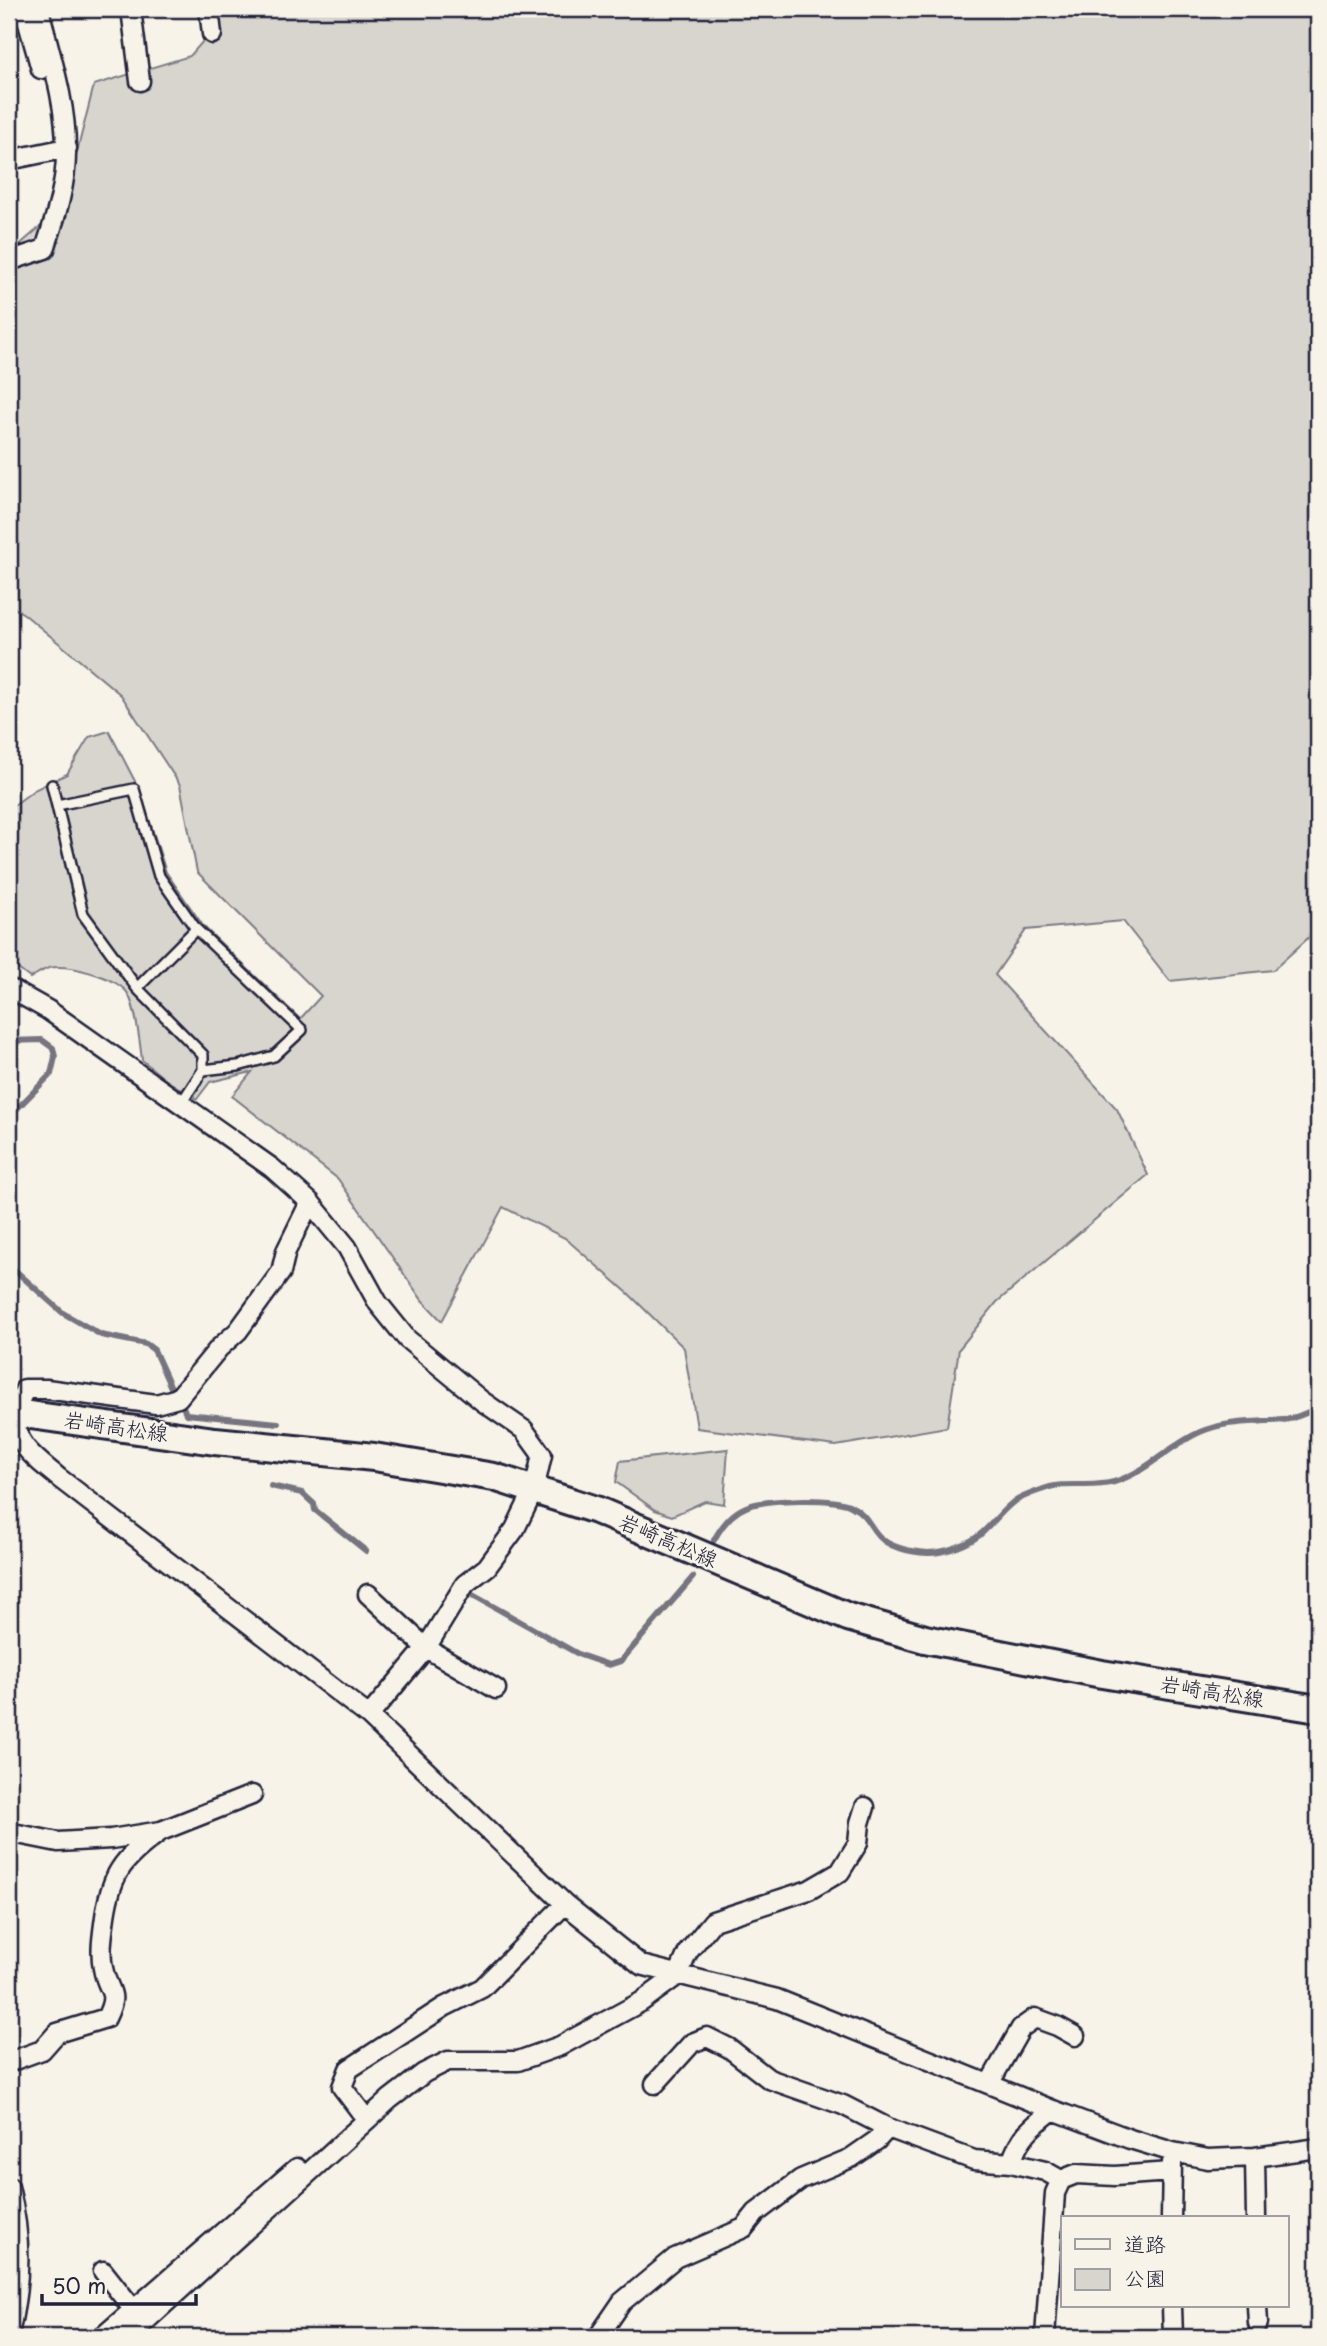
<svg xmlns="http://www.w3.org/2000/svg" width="1327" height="2346" viewBox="0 0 1327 2346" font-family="'Playpen Sans','Klee One',sans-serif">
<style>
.green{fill:#d8d5cf;stroke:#7d7c85;stroke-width:2}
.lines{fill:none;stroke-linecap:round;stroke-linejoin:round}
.stream{stroke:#76747f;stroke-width:6}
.lane-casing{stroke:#22223b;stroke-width:14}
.street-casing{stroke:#22223b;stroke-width:23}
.secondary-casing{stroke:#22223b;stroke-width:32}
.lane{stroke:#f7f3e8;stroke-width:9}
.street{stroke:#f7f3e8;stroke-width:18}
.secondary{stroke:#f7f3e8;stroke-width:26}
.labels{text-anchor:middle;stroke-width:5;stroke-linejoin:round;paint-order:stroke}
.street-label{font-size:21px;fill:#22223b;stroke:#f7f3e8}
</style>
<rect width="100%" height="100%" fill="#f7f3e8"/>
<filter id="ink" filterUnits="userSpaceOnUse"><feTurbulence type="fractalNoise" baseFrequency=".0143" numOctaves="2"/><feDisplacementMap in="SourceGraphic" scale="14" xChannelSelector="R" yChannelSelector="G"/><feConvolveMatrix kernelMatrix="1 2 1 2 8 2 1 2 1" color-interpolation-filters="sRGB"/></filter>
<g filter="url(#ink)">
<path class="green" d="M221 9H1318V929L1273 970 1170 981 1123 921 1026 930 995 975 1117 1109 1148 1175 997 1302 959 1349 947 1427 836 1446 697 1428 684 1348 629 1294 565 1238 503 1207 442 1321 422 1300 338 1179 232 1096 252 1072 210 1082 197 1099 166 1080 142 1060C140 1044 136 1003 126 991 112 976 68 964 49 968 42 970 36 975 30 978L9 962V809L34 790 67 774 89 737 109 731 140 791 166 872 204 927 300 1019 321 996 197 872 180 785 121 695 24 614 9 605V254L63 207 94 85 190 56 220 22Z
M728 1449 724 1504 705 1501 672 1516 655 1510 616 1482 620 1461Z"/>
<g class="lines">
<path class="stream" d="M9 1041 42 1040 53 1048 55 1057 51 1074 9 1117
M9 1265 63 1313 101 1335 146 1344 154 1350 173 1392
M182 1404 186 1414 278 1423
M271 1486 302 1493 314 1504 315 1510 366 1551
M714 1540C721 1527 731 1513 746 1507 765 1499 833 1497 851 1506 870 1516 869 1529 883 1540 895 1549 914 1552 928 1553 945 1553 970 1544 982 1533 993 1523 1001 1512 1012 1503 1020 1498 1032 1493 1041 1490 1065 1480 1090 1489 1114 1482 1149 1471 1168 1446 1200 1432 1229 1420 1253 1423 1283 1420 1295 1419 1307 1412 1318 1408
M471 1594 580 1655 609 1665 621 1661 693 1577"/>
<defs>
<path id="lane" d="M52 785 83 914 137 988 203 1055V1070L180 1105
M57 805 134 789 159 876 196 929 302 1030 274 1056 238 1066 203 1070
M137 988 196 929"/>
<path id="street" d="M24 9 41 69
M131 9 140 81
M209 9 212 34
M9 160 67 148
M9 261 45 249C56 216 67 182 66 148 66 101 50 54 39 9
M9 988 48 1010 272 1168 310 1202 347 1247 378 1303 407 1339 482 1401 524 1430 542 1455 534 1490 515 1529 487 1567 465 1584 426 1648 369 1716
M310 1202 286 1251 281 1272 238 1331 219 1348 178 1398 156 1404 46 1389H25C22 1397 15 1407 15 1415 14 1446 38 1460 59 1478L369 1716 565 1904 641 1965 777 1999 1053 2110 1130 2139 1173 2152 1208 2159 1255 2157 1318 2148
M368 1594 426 1648 496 1689
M9 1835 18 1834 58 1842 111 1839 161 1831 252 1795
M9 2062 42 2050 57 2033 106 2018C120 1990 107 1993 103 1968 100 1953 102 1939 104 1924 110 1874 121 1860 161 1831
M655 2084 692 2043 707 2037 729 2048 769 2079 843 2105 888 2128 974 2160 1011 2163 1045 2171 1061 2180
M989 2084 1021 2028 1035 2018 1057 2026 1075 2036
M367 2120 342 2087 349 2069 444 2007 482 1988 565 1904
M1255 2157 1256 2218
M1011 2163C1020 2136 1030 2128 1053 2110
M9 2187C22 2238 21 2283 9 2334
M1171 2218 1172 2162
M103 2271 133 2309
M1172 2306 1173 2337
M1257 2306 1258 2323
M102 2337 297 2168
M128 2337 390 2099 424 2073 448 2061H518L560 2046 641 2002 678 1975 688 1952 713 1921 809 1890 840 1872 858 1843 860 1823 865 1807
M598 2337 622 2302 675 2258 744 2228 756 2213 801 2179 851 2158 877 2140 888 2128
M1045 2337 1055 2193 1061 2180 1076 2174 1115 2176 1170 2172"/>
<path id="secondary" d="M9 1412 215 1441 374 1457 494 1477 596 1510 848 1617 925 1639 1102 1674 1318 1709"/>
</defs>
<use href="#lane" class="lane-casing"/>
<use href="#street" class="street-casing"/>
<use href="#secondary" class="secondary-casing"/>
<use href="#lane" class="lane"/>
<use href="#street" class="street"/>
<use href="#secondary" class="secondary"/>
</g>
</g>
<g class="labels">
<g class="street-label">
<text transform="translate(116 1427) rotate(8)" y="7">岩崎高松線</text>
<text transform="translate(668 1541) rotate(23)" y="7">岩崎高松線</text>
<text transform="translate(1212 1692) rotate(9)" y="7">岩崎高松線</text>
</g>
</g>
<rect width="1327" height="2346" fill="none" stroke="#f7f3e8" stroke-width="35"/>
<rect x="18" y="18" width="1292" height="2311" fill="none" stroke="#22223b" stroke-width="2.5" filter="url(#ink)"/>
<rect x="1061" y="2216" width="228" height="91" fill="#f7f3e8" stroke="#a29fa3" stroke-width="2"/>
<rect x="1075" y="2239" width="35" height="10" fill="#f7f3e8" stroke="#a29fa3" stroke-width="2"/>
<text x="1124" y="2252" font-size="21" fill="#22223b">道路</text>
<rect x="1075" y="2269" width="35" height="21" fill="#d8d5cf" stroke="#a29fa3" stroke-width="2"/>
<text x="1124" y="2286" font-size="21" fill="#22223b">公園</text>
<path d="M42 2294v10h154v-10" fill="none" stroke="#22223b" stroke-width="3.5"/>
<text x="52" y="2294" font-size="21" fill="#22223b" stroke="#f7f3e8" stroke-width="5" paint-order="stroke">50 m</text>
</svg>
